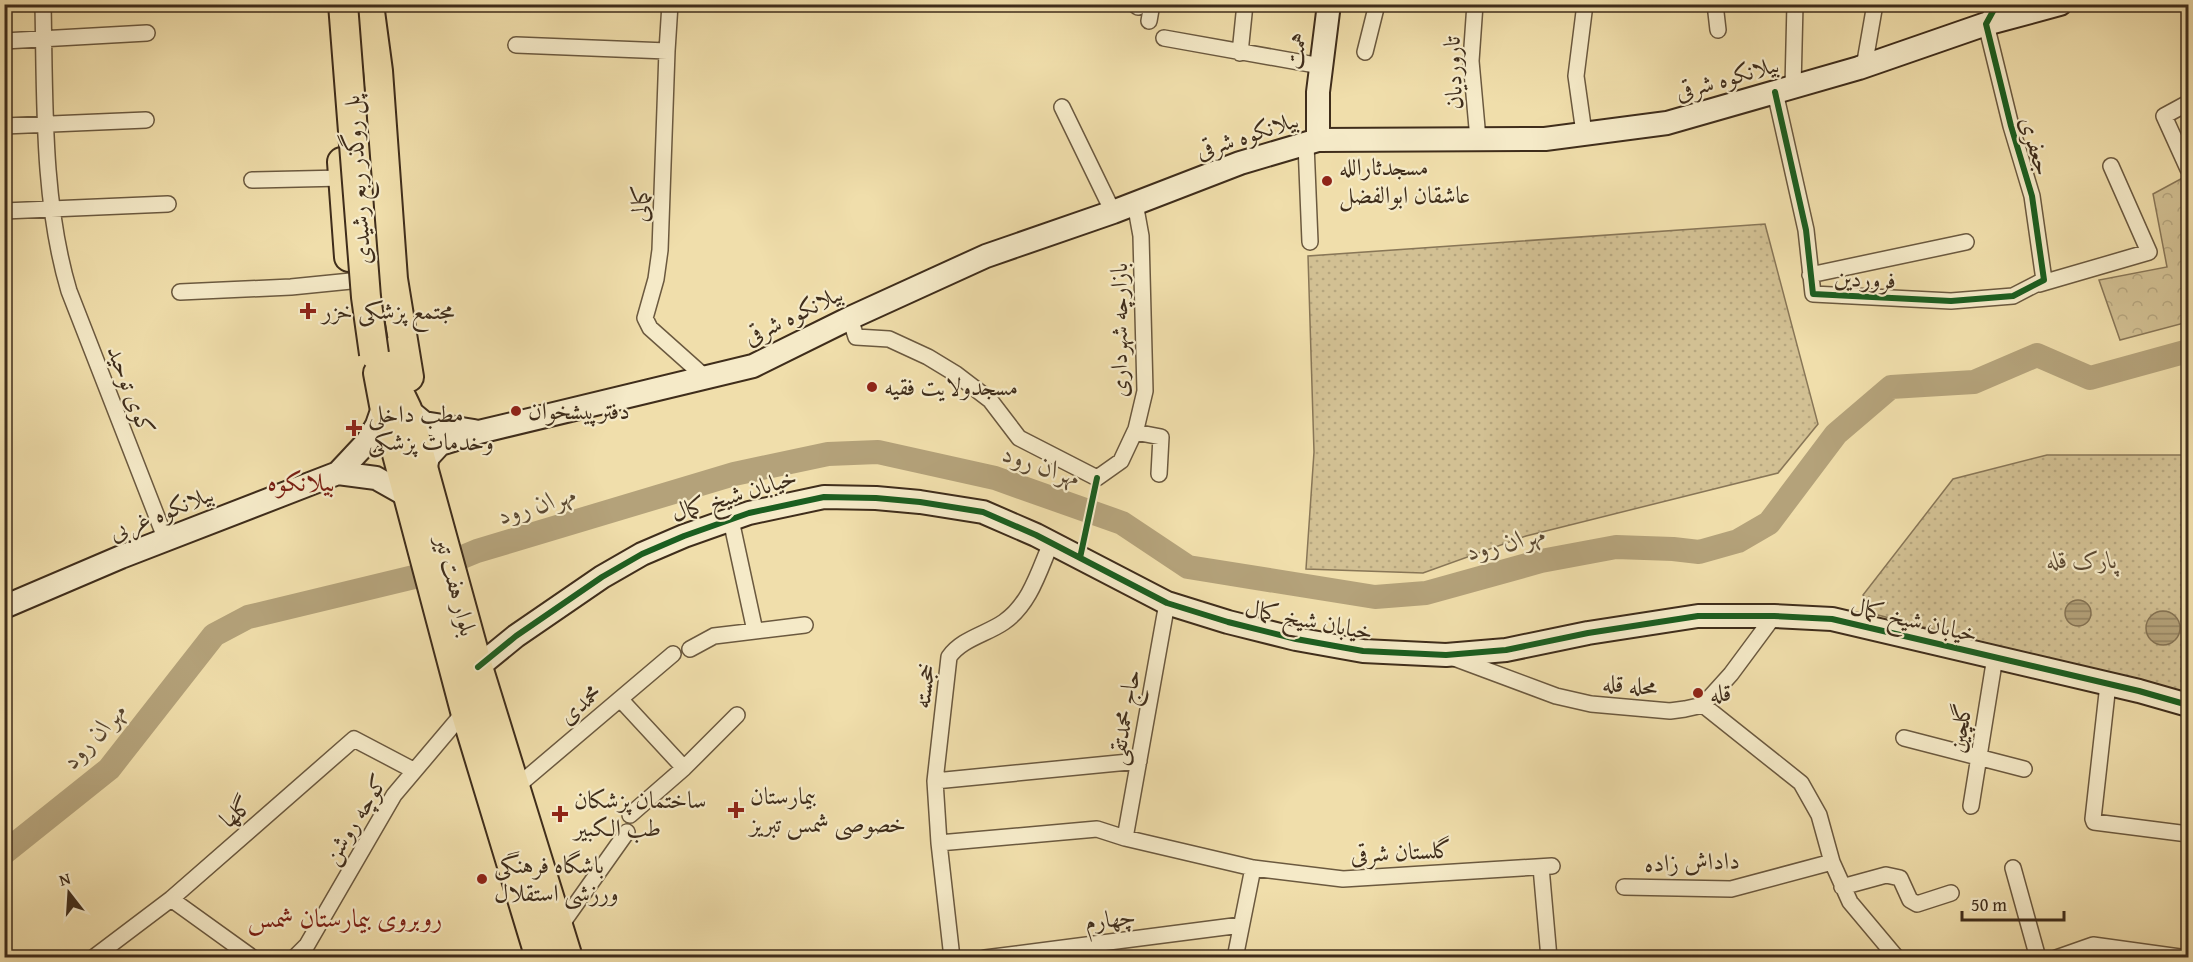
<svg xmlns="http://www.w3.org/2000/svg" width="2193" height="962" viewBox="0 0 2193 962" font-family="'Gentium Book Plus',Amiri,serif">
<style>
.grass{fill:url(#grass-dots);stroke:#887657;stroke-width:1.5}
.forest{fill:url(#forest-crowns);stroke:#887657;stroke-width:1.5}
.water{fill:url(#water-rules);stroke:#857354;stroke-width:1.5}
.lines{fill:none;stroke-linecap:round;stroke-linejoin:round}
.river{stroke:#b4a27a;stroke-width:24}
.street-casing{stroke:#6b593f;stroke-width:18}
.secondary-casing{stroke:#3f2d1b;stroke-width:26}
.highway-casing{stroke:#3f2d1b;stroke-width:32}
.street{stroke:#f5eac8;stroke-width:15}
.secondary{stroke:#f5eac8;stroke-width:22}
.highway{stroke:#f0deab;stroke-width:28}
.highway-bridge-casing{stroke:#3f2d1b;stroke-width:32;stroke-linecap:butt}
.highway-bridge{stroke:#f0deab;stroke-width:28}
.cycleway-casing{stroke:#f5eac8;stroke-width:10}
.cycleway{stroke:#1b5e20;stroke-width:6}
.poi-dot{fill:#8f2418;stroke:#f5eac8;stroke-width:2}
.labels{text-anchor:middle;stroke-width:4.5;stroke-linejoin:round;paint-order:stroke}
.street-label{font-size:24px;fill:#3f2d1b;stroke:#f5eac8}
.poi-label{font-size:24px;fill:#3f2d1b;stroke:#f5eac8;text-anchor:start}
.park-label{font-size:24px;font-style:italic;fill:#5c4a33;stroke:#f5eac8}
.water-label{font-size:26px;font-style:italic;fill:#5c4a33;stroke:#f5eac8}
.neighbourhood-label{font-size:26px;fill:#7a1f14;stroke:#f5eac8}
</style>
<defs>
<pattern id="grass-dots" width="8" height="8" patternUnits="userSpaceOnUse" patternTransform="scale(1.5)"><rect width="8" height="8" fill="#d2c093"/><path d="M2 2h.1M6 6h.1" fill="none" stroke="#b5a57e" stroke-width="1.8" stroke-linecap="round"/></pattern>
<pattern id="forest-crowns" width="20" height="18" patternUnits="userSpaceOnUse" patternTransform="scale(1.5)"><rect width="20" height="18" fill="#d2c093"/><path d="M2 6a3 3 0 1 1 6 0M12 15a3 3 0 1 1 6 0" fill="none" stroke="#b5a57e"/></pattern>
<pattern id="water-rules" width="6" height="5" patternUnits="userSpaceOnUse" patternTransform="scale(1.5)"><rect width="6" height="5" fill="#b4a27a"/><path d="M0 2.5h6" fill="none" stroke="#948463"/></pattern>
</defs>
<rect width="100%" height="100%" fill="#f0deab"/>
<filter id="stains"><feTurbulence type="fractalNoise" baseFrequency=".00333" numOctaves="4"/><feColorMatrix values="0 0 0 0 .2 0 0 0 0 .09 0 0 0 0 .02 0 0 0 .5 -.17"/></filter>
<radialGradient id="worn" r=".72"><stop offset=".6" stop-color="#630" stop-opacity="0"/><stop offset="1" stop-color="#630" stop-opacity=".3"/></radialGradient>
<path class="grass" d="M1765 224 1818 424 1778 473 1526 536 1423 573 1306 569 1314 452 1308 256Z
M2047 455H2188V696L1878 615 1863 595 1953 479Z"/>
<path class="forest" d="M2188 175V322L2120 340 2099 280 2167 267 2153 194Z"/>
<path class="water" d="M2065 613a13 13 0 1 1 26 0a13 13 0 1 1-26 0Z
M2146 628a17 17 0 1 1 34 0a17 17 0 1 1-34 0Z"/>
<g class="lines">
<path class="river" d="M4 853 109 769 214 635 248 617 414 577 477 551 734 474 828 454 878 452 995 478 1122 523 1188 567 1375 597 1426 593 1541 561 1616 547 1673 549 1699 552 1738 541 1769 523 1836 434 1891 387 1974 382 2037 355 2090 378 2188 351"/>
<defs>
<path id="street" d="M43 4C45 99 42 201 69 291L166 540
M670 4 667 51 660 250 656 279 645 318 650 328 706 378
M1134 4 1138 7
M1475 4 1471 61 1478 139
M1715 4 1718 30
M1149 21 1152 4
M1164 38 1321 66
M4 41 147 33
M516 45 667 51
M1365 52 1377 4
M1240 53 1245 4
M1864 67 1875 4
M1793 87 1795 4
M1775 92 1806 230 1813 294 1951 301 2013 296 2044 280 2032 196 2011 126 1986 24 1997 4
M1062 107 1113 212
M4 126 146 120
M1584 133 1576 76 1585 4
M1306 144 1310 242
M2188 169 2164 116 2188 103
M252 180 343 178
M4 211 168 204
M1810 275 1966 242
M2039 284 2149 252 2111 166
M180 292 291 287 351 281
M850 318 856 337 889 339 928 357 956 374 990 400 1019 438 1097 478 1121 461 1136 429 1145 391 1141 236 1135 203
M1135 432 1161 437 1159 474
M731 520 755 631
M690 649 714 636 805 625
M1454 658 1556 696 1591 704 1670 711 1685 709 1703 705 1731 674 1774 616
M2108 684 2093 819 2094 822 2188 834
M621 700 684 768
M1703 705 1801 783 1819 815 1832 862 1850 902 1897 958
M1904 738 2024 769
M935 781 1139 761
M515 788 673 654
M1971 806 1995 657
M630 815 684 768 737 715
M1125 838 1167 603
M939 843 1097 829 1125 838 1253 868 1343 879 1552 866
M1541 867 1549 958
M2013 868 2038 958
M1624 887 1731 889 1832 862
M1842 887 1886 875 1900 878 1910 900 1917 904 1951 893
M171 899 253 958
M559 928 627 832
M93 958 171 899 354 739 413 770
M294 958 307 945 394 795 465 711
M952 958 939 843 935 781 949 657C961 639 987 634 1004 622 1030 604 1039 571 1051 543
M985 958 1241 925
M1235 958 1253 868
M2056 958 2093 945 2187 958"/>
<path id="secondary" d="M1318 140V92L1329 4
M407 409 424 423 474 431
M425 471 428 457 440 444 479 432 753 366 850 318 986 256 1113 212 1240 163 1318 140 1545 139 1667 123 1859 68 1986 24 2060 4
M338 473 376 478 408 496
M4 607 121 557 338 473 367 442 377 425 384 405
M478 667 516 636 602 577 642 554 684 536 749 513 824 497 876 498 920 502 983 512 1036 535 1167 603 1228 622 1296 639 1363 651 1446 655 1506 650 1588 633 1698 616H1774L1832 619 2139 691 2188 705"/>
<path id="highway" d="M369 4 378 71 393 279 409 377
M342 162 349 257
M387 352 396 386 407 409 478 667 568 958
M378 373 384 405 465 711 540 958"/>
</defs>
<use href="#street" class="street-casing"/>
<use href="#secondary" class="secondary-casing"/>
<use href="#highway" class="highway-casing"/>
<use href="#street" class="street"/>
<use href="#secondary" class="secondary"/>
<use href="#highway" class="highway"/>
<defs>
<path id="highway-bridge" d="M343 4 366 297 374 354"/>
</defs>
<use href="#highway-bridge" class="highway-bridge-casing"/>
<use href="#highway-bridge" class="highway-bridge"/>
<defs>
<path id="cycleway" d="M1775 92 1806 230 1813 294 1951 301 2013 296 2044 280 2032 196 2011 126 1986 24 1997 4
M1080 558 1097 478
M478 667 516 636 602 577 642 554 684 536 749 513 824 497 876 498 920 502 983 512 1036 535 1167 603 1228 622 1296 639 1363 651 1446 655 1506 650 1588 633 1698 616H1774L1832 619 2139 691 2188 705"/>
</defs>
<use href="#cycleway" class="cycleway-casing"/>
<use href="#cycleway" class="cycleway"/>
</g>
<g class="poi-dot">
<circle cx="1327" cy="181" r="6"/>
<path d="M305 302h6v6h6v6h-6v6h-6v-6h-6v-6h6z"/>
<circle cx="872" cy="387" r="6"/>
<circle cx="516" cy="411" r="6"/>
<path d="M351 419h6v6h6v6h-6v6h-6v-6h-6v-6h6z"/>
<circle cx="1698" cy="693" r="6"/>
<path d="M733 801h6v6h6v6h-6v6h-6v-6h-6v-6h6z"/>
<path d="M557 805h6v6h6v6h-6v6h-6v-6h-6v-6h6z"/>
<circle cx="482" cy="879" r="6"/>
</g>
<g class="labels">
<g class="street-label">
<text transform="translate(1296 51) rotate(-82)" y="8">همت</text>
<text transform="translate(1453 73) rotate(-92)" y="8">تاروردیان</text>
<text transform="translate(1727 78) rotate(-16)" y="8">بیلانکوه شرقی</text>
<text transform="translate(1247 135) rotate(-18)" y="8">بیلانکوه شرقی</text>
<text transform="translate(2036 146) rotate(74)" y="8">جعفری</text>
<text transform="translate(357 180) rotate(-94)" y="8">پل روگذر ربع رشیدی</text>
<text transform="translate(640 204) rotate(-88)" y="8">کمالی</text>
<text transform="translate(1865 279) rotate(3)" y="8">فروردین</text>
<text transform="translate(793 315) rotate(-26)" y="8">بیلانکوه شرقی</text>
<text transform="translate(1119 330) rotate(-90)" y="8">بازارچه شهرداری</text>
<text transform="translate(131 390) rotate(69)" y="8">کوی توحید</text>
<text transform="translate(734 495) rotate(-17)" y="8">خیابان شیخ کمال</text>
<text transform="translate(161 513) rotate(-22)" y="8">بیلانکوه غربی</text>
<text transform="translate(456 586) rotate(75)" y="8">بلوار هفت تیر</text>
<text transform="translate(1309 620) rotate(11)" y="8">خیابان شیخ کمال</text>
<text transform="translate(1914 620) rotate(13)" y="8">خیابان شیخ کمال</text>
<text transform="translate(1630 685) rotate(5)" y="8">محله قله</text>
<text transform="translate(924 686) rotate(-83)" y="8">خجسته</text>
<text transform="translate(580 704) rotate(-40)" y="8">محمدی</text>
<text transform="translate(1124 717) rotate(-80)" y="8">حاج محمدتقی</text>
<text transform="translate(1960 728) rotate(-81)" y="8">گلچین</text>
<text transform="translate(236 812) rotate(-41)" y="8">گلها</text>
<text transform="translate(355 819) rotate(-58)" y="8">کوچه روشن</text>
<text transform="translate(1401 852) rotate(-3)" y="8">گلستان شرقی</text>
<text transform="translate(1692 862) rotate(-2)" y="8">داداش زاده</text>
<text transform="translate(1110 919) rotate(-7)" y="8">چهارم</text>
</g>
<g class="poi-label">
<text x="1339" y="175">مسجدثارالله<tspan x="1339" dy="28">عاشقان ابوالفضل</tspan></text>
<text x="322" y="319">مجتمع پزشکی خزر</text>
<text x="884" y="395">مسجدولایت فقیه</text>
<text x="528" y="419">دفترپیشخوان</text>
<text x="368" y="422">مطب داخلی<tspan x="368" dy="28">وخدمات پزشکی</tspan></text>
<text x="1710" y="701">قله</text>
<text x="750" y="804">بیمارستان<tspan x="750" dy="28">خصوصی شمس تبریز</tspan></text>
<text x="574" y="808">ساختمان پزشکان<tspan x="574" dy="28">طب الکبیر</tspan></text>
<text x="494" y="873">باشگاه فرهنگی<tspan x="494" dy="28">ورزشی استقلال</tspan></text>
</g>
<g class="park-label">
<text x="2082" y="568">پارک قله</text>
</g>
<g class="water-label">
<text transform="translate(1042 465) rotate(19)" y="9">مهران رود</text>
<text transform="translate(537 504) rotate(-17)" y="9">مهران رود</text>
<text transform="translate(1506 542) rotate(-14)" y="9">مهران رود</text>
<text transform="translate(94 735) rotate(-47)" y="9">مهران رود</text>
</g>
<g class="neighbourhood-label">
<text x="301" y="491">بیلانکوه</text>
<text x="345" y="927">روبروی بیمارستان شمس</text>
</g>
</g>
<rect width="2193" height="962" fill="none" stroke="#f0deab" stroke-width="24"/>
<rect x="6" y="6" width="2181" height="950" fill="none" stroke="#3f2d1b" stroke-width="3"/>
<rect x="12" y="12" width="2169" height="938" fill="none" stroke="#3f2d1b" stroke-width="1.5"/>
<g transform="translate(69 893) rotate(343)" stroke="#f5eac8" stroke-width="4.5" paint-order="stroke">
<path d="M0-4.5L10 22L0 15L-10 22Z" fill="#3f2d1b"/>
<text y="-9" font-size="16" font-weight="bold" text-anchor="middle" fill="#3f2d1b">N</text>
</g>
<path d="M1962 911v9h102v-9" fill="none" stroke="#3f2d1b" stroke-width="3"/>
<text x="1971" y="911" font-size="18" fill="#3f2d1b" stroke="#f5eac8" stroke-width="4.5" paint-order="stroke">50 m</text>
<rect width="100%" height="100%" filter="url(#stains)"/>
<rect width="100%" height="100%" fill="url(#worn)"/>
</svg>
